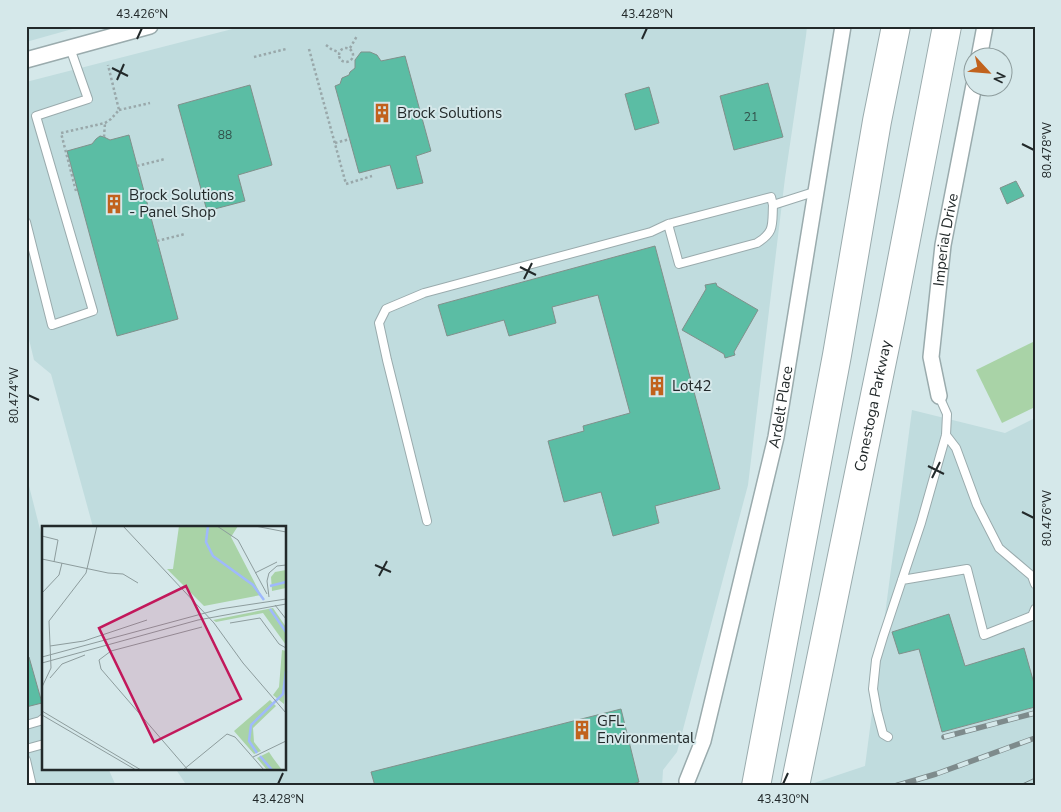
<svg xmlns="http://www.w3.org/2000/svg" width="1061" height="812" viewBox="0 0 1061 812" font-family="'Nunito Sans',sans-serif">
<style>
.built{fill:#c0dcde}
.green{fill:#a9d3a7}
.building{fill:#5bbda4;stroke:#80908b}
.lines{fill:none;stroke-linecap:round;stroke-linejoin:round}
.service-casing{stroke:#9aabad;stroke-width:10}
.minor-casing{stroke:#9aabad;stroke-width:18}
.motorway-casing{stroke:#9aabad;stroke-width:30}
.path{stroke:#99a8aa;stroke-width:2.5;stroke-dasharray:2.5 2.5;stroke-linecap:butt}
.service{stroke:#fff;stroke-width:8}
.minor{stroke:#fff;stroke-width:15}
.motorway{stroke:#fff;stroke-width:28}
.tram{stroke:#7e8b8c;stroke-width:1}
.rail-casing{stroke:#7e8b8c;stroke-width:5.5}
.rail{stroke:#d5e8ea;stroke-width:4;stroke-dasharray:11;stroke-linecap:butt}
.ticks{fill:none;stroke:#22292a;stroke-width:2}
.labels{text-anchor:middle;stroke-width:4;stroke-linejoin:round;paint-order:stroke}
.number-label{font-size:12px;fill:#304e48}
.poi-label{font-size:15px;fill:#22292a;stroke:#d5e8ea;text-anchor:start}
.street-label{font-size:15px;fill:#22292a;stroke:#d5e8ea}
.inset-river{fill:none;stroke:#9fb9fc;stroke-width:2.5}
.inset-road{fill:none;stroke:#8d9c9d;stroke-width:1}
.view{fill:#c2185b;fill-opacity:0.15;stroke:#c2185b;stroke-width:2.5}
.inset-edge{fill:none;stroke:#22292a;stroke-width:2.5}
.neatline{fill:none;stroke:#22292a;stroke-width:2}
.ticks-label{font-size:12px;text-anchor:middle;fill:#22292a}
</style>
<rect width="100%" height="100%" fill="#d5e8ea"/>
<path class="built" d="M26 26H83L26 42Z
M244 26H807L806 36 785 178 748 485 677 752 663 770 662 786H187L175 768H285V527H93L51 374 34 360 26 327V82Z
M912 410 1005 433 1035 418V786H805L865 766Z
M26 474 44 545V768H108L116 786H26Z"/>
<path class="green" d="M1035 341V407L1002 423 976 370Z"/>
<path class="building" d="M361 52H370L377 55 381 61 405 56 431 151 416 156 423 183 397 189 390 165 359 173 335 86 340 84 342 78 349 75 350 72 355 68V60Z
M768 83 783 137 734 150 720 96Z
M250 85 272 165 238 175 245 201 207 211 178 105Z
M649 87 659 123 635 130 625 94Z
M129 135 178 319 117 336 67 151 92 144 96 139 100 136 104 137 110 140Z
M1016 181 1024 196 1007 204 1000 188Z
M655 246 720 489 655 506 659 523 613 536 601 492 564 502 548 441 584 431 583 426 630 413 598 295 552 307 556 323 509 336 504 320 447 336 438 305Z
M716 283 717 286 758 310 734 352 735 355 725 358 724 354 682 330 706 289 705 285Z
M949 614 965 666 1024 648 1035 687V707L942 732 919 649 899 654 892 632Z
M26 657H29L42 703 26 707Z
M621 709 639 782 626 786H375L371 772Z"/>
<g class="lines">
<defs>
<path id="service" d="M773 205C772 225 775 232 757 243L679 264 668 224 771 197 773 205 817 191
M26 222 52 325 93 311 36 116 88 99 70 48
M946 435 956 448 977 505 999 548 1032 576 1035 584
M427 521 387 360 379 323 386 309 424 293 651 232 668 224
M902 580 967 569 984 635 1032 616 1035 609
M26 725 40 721 44 718
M888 737 883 734 877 711 873 689 876 660 883 637 921 523 946 435 947 414 939 396
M26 749 44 744
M26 760 32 786"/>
<g id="minor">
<path d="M979 58 985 26"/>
<path d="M26 60 150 26"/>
<path id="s1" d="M939 396 931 357 943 245 974 85"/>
<path id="s2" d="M687 781 703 741 776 437 843 26"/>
</g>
<g id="motorway">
<path d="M756 786 837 355 877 121 896 26"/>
<path id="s3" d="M795 786 891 317 947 26"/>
</g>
</defs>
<use href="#service" class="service-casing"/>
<use href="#minor" class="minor-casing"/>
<use href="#motorway" class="motorway-casing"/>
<path class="path" d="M326 45 331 49 338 52
M339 55a7 7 0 1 1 14 0a7 7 0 1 1-14 0Z
M350 48 357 36
M309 49 346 184 372 176
M254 57 286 49
M119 110 150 103
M104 137 105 123
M335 143 350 139
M137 166 165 159
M76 191 61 133 105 123 111 119 119 110 108 65
M157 241 185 234"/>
<use href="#service" class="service"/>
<use href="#minor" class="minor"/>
<use href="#motorway" class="motorway"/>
<path class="tram" d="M1018 786 1035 778"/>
<defs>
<path id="rail" d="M944 737 1035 713
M895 786 936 774 1035 738"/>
</defs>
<use href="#rail" class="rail-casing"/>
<use href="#rail" class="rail"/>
</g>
<path class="ticks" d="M137 39 142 28M642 39 647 28M112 68 128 76M117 80 124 64M1022 144 1034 150M520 267 536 275M524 279 532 263M28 395 39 400M928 466 944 474M932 478 940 462M1022 512 1034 518M375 565 391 572M379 576 387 561M278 784 283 773M783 784 788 773"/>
<defs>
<symbol id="building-bare" viewBox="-9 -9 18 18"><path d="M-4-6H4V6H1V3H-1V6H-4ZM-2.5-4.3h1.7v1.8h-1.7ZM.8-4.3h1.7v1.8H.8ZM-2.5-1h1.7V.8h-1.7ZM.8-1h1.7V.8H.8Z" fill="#c1621d" stroke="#d5e8ea" stroke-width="2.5" paint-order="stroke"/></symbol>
</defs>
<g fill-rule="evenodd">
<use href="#building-bare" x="368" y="99" width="28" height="28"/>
<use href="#building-bare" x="100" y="190" width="28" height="28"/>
<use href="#building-bare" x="643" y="372" width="28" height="28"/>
<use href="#building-bare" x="568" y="716" width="28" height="28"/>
</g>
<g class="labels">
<g class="number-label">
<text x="751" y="121">21</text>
<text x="225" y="139">88</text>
</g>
<g class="poi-label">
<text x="397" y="118">Brock Solutions</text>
<text x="129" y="200">Brock Solutions<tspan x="129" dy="17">- Panel Shop</tspan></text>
<text x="672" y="391">Lot42</text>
<text x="597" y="726">GFL<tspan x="597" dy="17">Environmental</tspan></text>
</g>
<g class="street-label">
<text dy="5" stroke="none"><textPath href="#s1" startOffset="158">Imperial Drive</textPath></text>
<text dy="5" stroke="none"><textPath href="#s3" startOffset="388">Conestoga Parkway</textPath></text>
<text dy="5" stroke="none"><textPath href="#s2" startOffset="386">Ardelt Place</textPath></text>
</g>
</g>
<g transform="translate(42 526)">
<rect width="244" height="244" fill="#d5e8ea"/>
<path d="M137 0H196L189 11 219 69 162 80 125 43H131ZM244 44V62L230 65 229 51 233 46ZM231 82 244 101V119L221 87 174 96 171 94ZM240 124 244 125 242 178 231 169 237 161ZM228 174 234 180 211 202 212 216 219 225 212 228 192 205ZM227 226 231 232 240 244H225L215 232Z" fill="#a9d3a7"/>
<path class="inset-river" d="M166 0 164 16 171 30 211 59 222 74M228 60 244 56M228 83 244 106M215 227 207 215 209 199 241 168 244 145M218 230 230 244"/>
<path class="inset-road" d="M81 0 172 97 201 137 244 187M175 0 196 14 225 68M213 0 244 6M0 10 16 14 12 36M0 33 66 47 81 48 96 57M213 47 235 36M0 67 17 49 20 37M227 71 225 55 227 47 235 40 244 39M233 79 244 93M188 97 218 92 237 118 244 122M8 120 42 115 105 94M0 131 178 83 244 73M0 137 156 94 244 78M8 152 20 138 43 129M0 161 9 142 7 95 44 47 55 0M0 185 99 244M0 189 94 244M211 231 244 215M141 244 185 208 193 211 222 244M146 244 59 143 57 134 69 125 160 101"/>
<path class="view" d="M144 60 199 173 112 216 57 102Z"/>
<rect width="244" height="244" class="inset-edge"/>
</g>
<rect width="1061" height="812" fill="none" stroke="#d5e8ea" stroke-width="55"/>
<g transform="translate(988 72) rotate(116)"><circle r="24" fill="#d5e8ea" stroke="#8d9c9d"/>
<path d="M0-4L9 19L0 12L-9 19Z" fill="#c1621d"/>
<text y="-8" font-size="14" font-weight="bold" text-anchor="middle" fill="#22292a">N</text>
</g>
<rect x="28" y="28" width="1006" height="756" class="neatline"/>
<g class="ticks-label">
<text x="142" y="18">43.426°N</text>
<text x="647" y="18">43.428°N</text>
<text transform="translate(1047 150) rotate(-90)" y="4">80.478°W</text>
<text transform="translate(14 395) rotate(-90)" y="4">80.474°W</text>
<text transform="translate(1047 518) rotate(-90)" y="4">80.476°W</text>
<text x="278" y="803">43.428°N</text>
<text x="783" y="803">43.430°N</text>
</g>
</svg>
